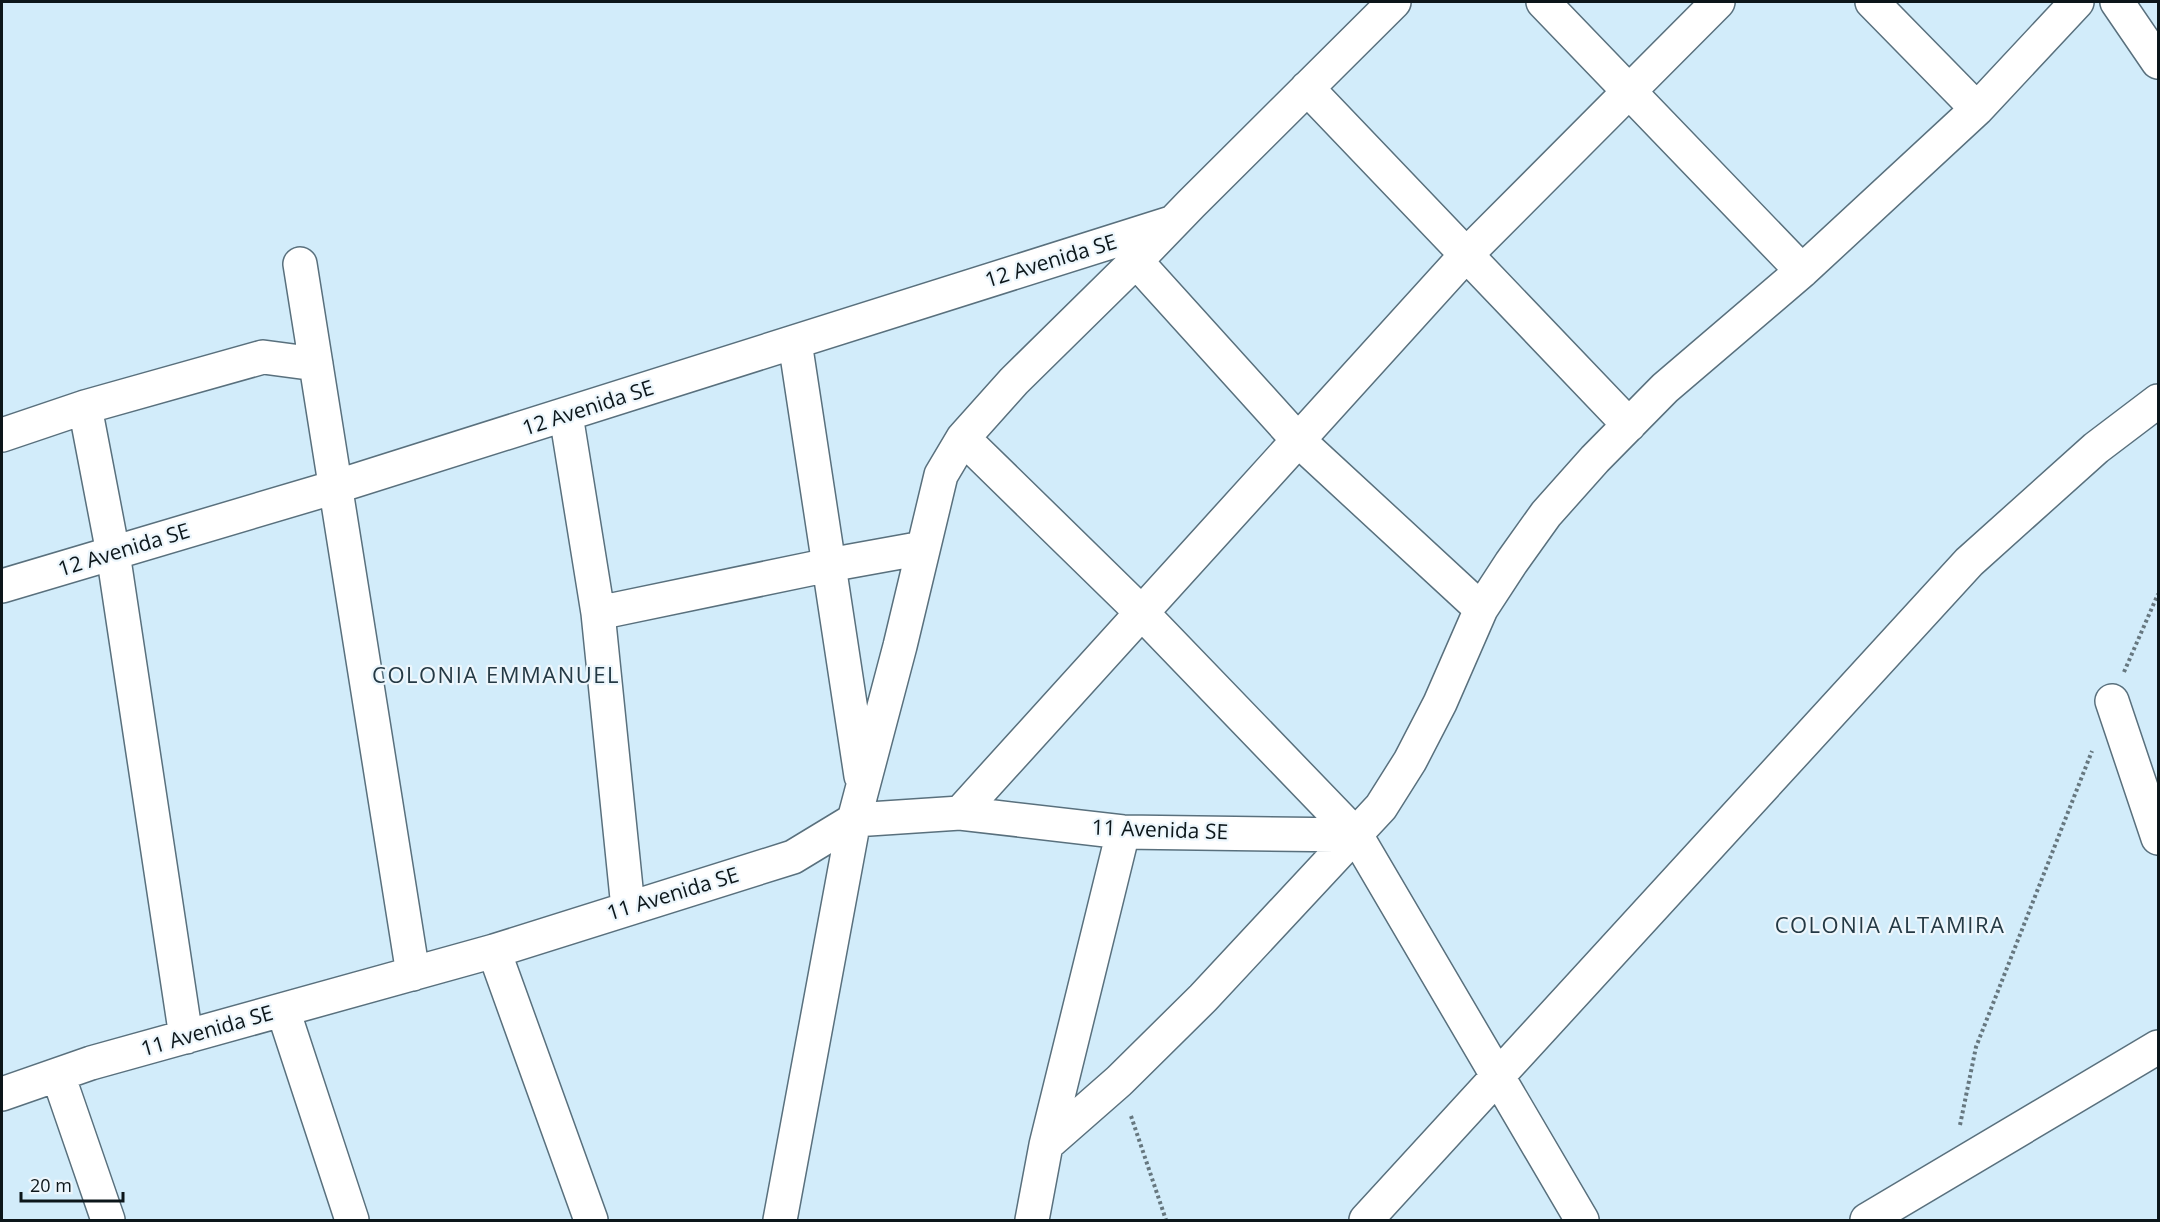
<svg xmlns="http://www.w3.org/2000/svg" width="2160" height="1222" viewBox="0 0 2160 1222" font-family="'Open Sans',sans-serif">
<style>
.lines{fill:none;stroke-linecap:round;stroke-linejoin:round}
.minor-casing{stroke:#59707d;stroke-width:36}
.path{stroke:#66777f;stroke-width:4;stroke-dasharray:3 3;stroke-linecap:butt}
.minor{stroke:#fff;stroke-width:33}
.labels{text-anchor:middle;stroke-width:4.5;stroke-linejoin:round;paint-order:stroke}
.street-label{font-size:21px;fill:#0c161a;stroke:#ecf6fc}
.neighbourhood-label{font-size:22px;letter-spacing:1.5px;fill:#243944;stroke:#ecf6fc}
</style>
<rect width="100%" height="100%" fill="#d2ecfa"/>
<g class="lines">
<defs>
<path id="minor" d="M1543 2 1802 271
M1872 2 1977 109
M2117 2 2158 62
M1307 88 1629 425
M1136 261 1298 440 1481 609
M300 264 413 974
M795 342 861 776
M85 407 113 553 186 1037
M566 415 598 613 628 908
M2 435 85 407 263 357 316 364
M963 438 1141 612 1356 835 1582 1220
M2 586 335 487 1171 223
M598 613 829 565 923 548
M2112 701 2158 838
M960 813 1466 255 1718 2
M494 951 591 1220
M283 1010 352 1220
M58 1075 108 1220
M2 1094 91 1063 494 951 793 857 854 820 960 813 1123 832 1356 835
M1046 1145 1119 1081 1203 998 1381 807 1410 761 1440 703 1481 609 1511 563 1546 514 1595 459 1665 388 1802 271 1977 109 2077 2
M780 1220 854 820 900 646 941 475 963 438 1014 381 1136 261 1191 204 1394 2
M1032 1220 1046 1145 1123 832
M1366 1220 1969 562 2096 448 2158 401
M1867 1220 2158 1047"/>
</defs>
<use href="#minor" class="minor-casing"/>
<path class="path" d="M2124 672 2158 594
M1131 1116 1166 1220
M1960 1125 1976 1047 2092 751"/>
<use href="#minor" class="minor"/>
</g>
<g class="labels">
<g class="street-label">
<text transform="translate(1051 261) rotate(-17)" y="7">12 Avenida SE</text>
<text transform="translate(588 408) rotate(-18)" y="7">12 Avenida SE</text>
<text transform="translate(124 550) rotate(-17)" y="7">12 Avenida SE</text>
<text transform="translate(1160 830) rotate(2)" y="7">11 Avenida SE</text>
<text transform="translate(673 894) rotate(-17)" y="7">11 Avenida SE</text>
<text transform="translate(207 1031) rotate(-16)" y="7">11 Avenida SE</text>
</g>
<g class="neighbourhood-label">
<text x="496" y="683">COLONIA EMMANUEL</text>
<text x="1890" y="933">COLONIA ALTAMIRA</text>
</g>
</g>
<rect width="2160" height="1222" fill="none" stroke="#0c161a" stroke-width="6"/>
<path d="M21 1192v9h102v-9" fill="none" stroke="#0c161a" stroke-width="3"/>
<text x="30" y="1192" font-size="18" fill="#0c161a" stroke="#ecf6fc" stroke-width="4.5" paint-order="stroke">20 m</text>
</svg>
